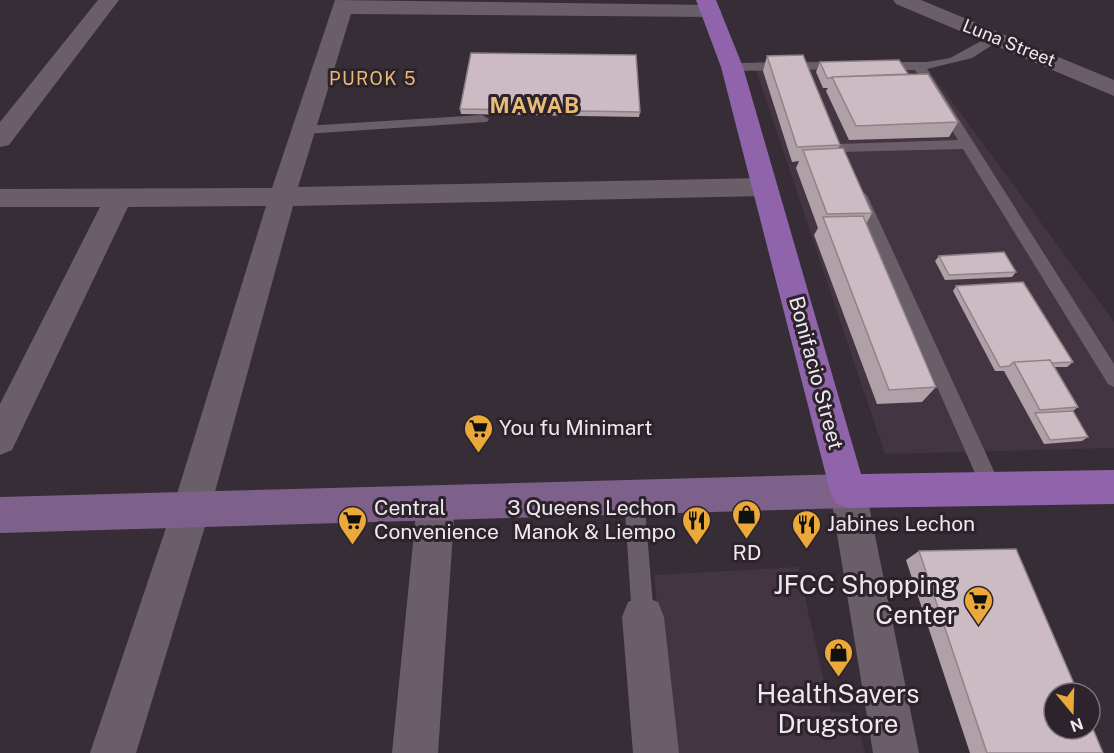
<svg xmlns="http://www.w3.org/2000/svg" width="1114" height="753" viewBox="0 0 1114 753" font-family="'Public Sans',sans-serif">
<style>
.built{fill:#443542}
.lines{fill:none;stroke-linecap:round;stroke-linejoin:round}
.service{fill:#6a5f69;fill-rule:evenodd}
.minor{fill:#6a5f69;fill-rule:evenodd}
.tertiary{fill:#6a5f69;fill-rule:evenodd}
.secondary{fill:#7d618a;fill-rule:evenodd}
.primary{fill:#8f64ab;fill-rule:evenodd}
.wall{fill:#afa1a7}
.building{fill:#ccbbc2;stroke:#8f8388;stroke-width:1.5}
.labels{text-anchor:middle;stroke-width:6;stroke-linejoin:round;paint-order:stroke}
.far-street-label{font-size:18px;fill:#efe9ee;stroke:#2d232c}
.far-neighbourhood-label{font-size:18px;letter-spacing:1.5px;fill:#e9bb78;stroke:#2d232c}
.street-label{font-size:21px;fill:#efe9ee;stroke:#2d232c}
.poi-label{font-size:21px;fill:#efe9ee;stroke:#2d232c;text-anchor:start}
.far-district-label{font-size:22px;font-weight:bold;letter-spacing:1.5px;fill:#e9bb78;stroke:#2d232c}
.near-poi-label{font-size:26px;fill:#efe9ee;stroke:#2d232c;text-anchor:end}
</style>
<rect width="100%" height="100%" fill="#372d36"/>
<path class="built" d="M753 61 923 62 1114 322V448L885 454Z
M798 567 831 712 855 713 865 753H672L654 575Z"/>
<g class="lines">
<path class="service" d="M996 33 1002 37 1000 40 972 58 927 69 1114 364V387L1108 384 963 149 839 152 832 148 839 144 958 140 915 70H879L873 66 879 62H927L950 58Z
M842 62 846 63 848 66 846 69 732 71 726 67 732 63Z
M482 115 489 119 487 122 304 134 297 130 304 126Z
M860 190 867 195 999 482 1002 489 999 496 992 498 985 496 853 195Z
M634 487 641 490 644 497 654 617 651 625 643 628 635 625 632 617 624 497 627 490Z"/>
<path class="minor" d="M98 0H119L9 145 0 147V122Z
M335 0 711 5 718 7 721 11 718 15 711 17 351 14 298 187 765 178 774 181 778 187 774 193 765 196 293 206 210 510 136 753H90L172 510 266 206 128 207 12 450 0 455V404L100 207H0V189L272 188Z
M893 0H921L1114 80V96L896 4Z
M436 485 449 491 455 503 438 753H392L417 503 423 491Z
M643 596 658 602 664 617 679 753H633L622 617 628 602Z"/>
<path class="tertiary" d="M848 474 861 479 866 491 919 753H873L830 491 835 479Z"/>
<path class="secondary" d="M848 474 861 479 866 491 861 503 848 508 0 533V497Z"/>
<path class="primary" d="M696 0H716L743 67 861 474 1114 470V504L848 508 835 503 830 491 721 67Z"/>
</g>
<path class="wall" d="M767 56 840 145 838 148 872 213 866 224 936 387 922 402 877 404 814 235 818 228 796 168 799 161 792 162 763 71Z
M820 62 908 74 958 122 949 137 849 140 826 91 828 88H823L816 72Z
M460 109 640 112 639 117 461 114Z
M939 256 1016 272 1012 277 945 280 935 261Z
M956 286 1073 362 1067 367H1055L1078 407 1073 411 1088 437 1082 441 1044 444 1004 371H995L953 291Z
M919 551 1103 753H970L906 560Z"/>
<path class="building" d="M471 53 636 55 640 112 460 109Z
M803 55 840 145 797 147 767 56Z
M899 60 908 74 832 77V78H827L820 62Z
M928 74 958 122 856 126 832 77Z
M843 148 872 213 827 214 803 150Z
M863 216 936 387 889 390 823 217Z
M1004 252 1016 272 949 275 939 256Z
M1023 282 1073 362 1052 363 1050 360 1014 362 1009 366 1000 367 956 286Z
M1050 360 1078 407 1040 410 1014 362Z
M1073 411 1088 437 1050 440 1035 413Z
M1016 549 1078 693H1054V729H1090V722L1103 753H987L919 551Z"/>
<defs>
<symbol id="supermarket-pin" viewBox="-11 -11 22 30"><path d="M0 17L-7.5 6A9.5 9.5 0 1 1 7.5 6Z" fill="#eba939" stroke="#2d232c"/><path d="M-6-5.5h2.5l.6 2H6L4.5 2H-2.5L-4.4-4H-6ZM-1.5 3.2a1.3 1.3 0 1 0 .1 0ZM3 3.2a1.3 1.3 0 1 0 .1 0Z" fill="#111"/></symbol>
<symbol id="shop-pin" viewBox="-11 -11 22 30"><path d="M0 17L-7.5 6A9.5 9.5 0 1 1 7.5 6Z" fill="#eba939" stroke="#2d232c"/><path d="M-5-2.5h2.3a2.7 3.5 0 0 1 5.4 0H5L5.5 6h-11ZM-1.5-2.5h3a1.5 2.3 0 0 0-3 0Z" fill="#111"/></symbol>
<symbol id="restaurant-pin" viewBox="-11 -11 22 30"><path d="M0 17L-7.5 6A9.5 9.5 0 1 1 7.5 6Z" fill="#eba939" stroke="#2d232c"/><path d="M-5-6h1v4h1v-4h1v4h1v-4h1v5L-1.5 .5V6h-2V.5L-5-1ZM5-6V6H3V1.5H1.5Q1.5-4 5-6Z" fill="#111"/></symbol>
</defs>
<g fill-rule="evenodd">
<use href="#supermarket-pin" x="462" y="412" width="33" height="45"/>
<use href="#shop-pin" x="730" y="498" width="33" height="45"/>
<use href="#supermarket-pin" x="336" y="504" width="33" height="45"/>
<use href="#restaurant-pin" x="680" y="504" width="33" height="45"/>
<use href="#restaurant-pin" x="790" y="508" width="33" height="45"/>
<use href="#supermarket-pin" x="962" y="584" width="33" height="45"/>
<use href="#shop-pin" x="822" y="636" width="33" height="45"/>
</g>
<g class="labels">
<g class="far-street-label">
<text transform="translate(1009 43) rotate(22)" y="6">Luna Street</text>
</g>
<g class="far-neighbourhood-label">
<text x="373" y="85">PUROK 5</text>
</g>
<g class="street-label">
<text transform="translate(816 373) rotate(75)" y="7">Bonifacio Street</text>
</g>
<g class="poi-label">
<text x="499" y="435">You fu Minimart</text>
<text x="374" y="515">Central<tspan x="374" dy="24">Convenience</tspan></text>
<text x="676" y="515" text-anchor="end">3 Queens Lechon<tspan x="676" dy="24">Manok &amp; Liempo</tspan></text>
<text x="827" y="531">Jabines Lechon</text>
<text x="747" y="560" text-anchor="middle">RD</text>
</g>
<g class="far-district-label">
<text x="535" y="113">MAWAB</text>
</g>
<g class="near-poi-label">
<text x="957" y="594">JFCC Shopping<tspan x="957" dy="30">Center</tspan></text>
<text x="838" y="703" text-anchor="middle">HealthSavers<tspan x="838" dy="30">Drugstore</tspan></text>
</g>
</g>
<g transform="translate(1072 711) rotate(161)"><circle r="28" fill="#2d232c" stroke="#7b727a" stroke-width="1.5"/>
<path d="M0-4.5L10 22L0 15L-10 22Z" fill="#eba939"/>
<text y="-9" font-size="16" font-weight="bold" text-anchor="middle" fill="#efe9ee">N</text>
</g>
</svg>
